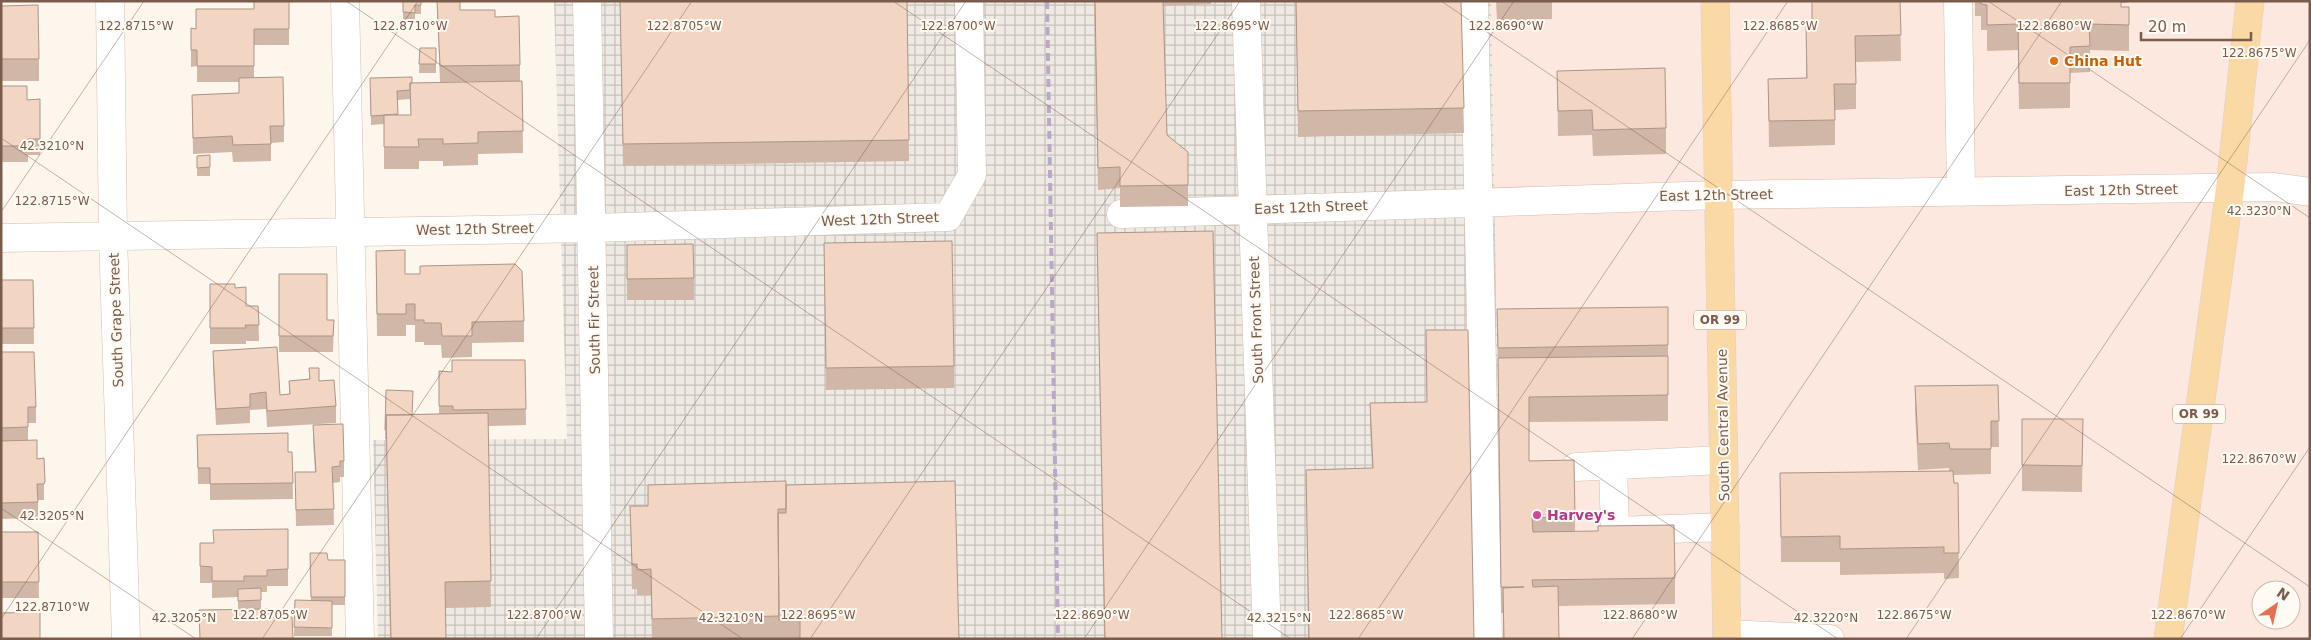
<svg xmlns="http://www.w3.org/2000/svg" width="2311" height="640" viewBox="0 0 2311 640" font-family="'DejaVu Sans',sans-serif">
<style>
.commercial{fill:#fde8e0;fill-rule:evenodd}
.industrial{fill:url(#industrial-grid)}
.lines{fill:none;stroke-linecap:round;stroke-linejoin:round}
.minor-casing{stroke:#d1beb0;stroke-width:29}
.major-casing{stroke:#dad1cd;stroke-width:29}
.minor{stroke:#fff;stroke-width:28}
.major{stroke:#fbd9a5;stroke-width:28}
.rail{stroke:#b9a8c9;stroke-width:4;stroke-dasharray:8 5;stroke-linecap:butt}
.wall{fill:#d1b7a8;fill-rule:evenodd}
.building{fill:#f3d5c3;stroke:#aa9588}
.ticks{fill:none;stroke:#7a5c4d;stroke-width:1;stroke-opacity:0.45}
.food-dot{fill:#e8710a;stroke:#fffaf3;stroke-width:2}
.hotel-dot{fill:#d1479c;stroke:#fffaf3;stroke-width:2}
.labels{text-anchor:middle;stroke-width:4;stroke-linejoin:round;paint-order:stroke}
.shield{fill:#fffaf3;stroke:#a28b7f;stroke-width:1}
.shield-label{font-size:12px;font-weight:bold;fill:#7a5c4d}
.food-label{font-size:14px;font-weight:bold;fill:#c56008;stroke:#fffaf3;text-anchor:start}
.street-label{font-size:14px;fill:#7a5c4d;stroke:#fffaf3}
.hotel-label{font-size:14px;font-weight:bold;fill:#b23c85;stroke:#fffaf3;text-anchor:start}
.ticks-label{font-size:12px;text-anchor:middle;fill:#7a5c4d;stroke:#fffaf3;stroke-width:4;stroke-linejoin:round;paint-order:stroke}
</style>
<defs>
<pattern id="industrial-grid" width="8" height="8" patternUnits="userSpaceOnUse" patternTransform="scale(1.25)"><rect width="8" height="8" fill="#efe9e4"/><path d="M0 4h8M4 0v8" fill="none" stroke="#c7c0bb"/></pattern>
</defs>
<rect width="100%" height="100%" fill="#fdf6ec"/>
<path class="commercial" d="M1491 1H2310V639H1502ZM2261 590H2291V620H2261Z"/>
<path class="industrial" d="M554 1H1491L1502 639H378L373 440 567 439Z"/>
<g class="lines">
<defs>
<path id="minor" d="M110 1 113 236 126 639
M345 1 360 639
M587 1 599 639
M1246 1 1267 639
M1474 1 1488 639
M1958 1 1961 192
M1121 214 1719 195 2275 187 2310 192
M1 238 592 228 948 217 972 175 969 1
M1613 465 1615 531 1725 527
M1576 467 1722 460
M1727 634 1830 639"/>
<path id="major" d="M1715 1 1727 639
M2168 639 2230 189 2250 1"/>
</defs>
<use href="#minor" class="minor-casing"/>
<use href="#major" class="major-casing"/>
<use href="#minor" class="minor"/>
<use href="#major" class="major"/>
<path class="rail" d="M1047 1 1058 639"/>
</g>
<path class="wall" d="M289 1V45H254V78L284 126V142L271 143V161L233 162 232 152 193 154 192 95 239 93V82H197V66L191 67V28L196 29 254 9Z
M403 1H421V14H415V21H403Z
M437 1 460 10 495 17 520 65V81L440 82Z
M620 1H907L909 161 623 166Z
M1094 1H1211V4L1163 6 1167 135 1188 152V206L1120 207V188L1098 190Z
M1296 1H1461L1464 133 1298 137Z
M1496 1H1552V19L1497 21Z
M1812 1H1900L1901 61 1856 62V109L1835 110V145L1769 147 1768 79 1806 78V26L1812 25Z
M1975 1H2127V3H2121V7L2129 25V51L2090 50V72L2070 73V108L2019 109 2018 50 1987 51V30H1981V16H1975Z
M1 6 39 59V81H1Z
M420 48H436V73H419Z
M1557 71 1666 128V154L1593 156 1592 135 1558 136Z
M522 81 523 153 478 154V165L443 166V161H419V169H384V124L371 125 370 87 412 83ZM410 99 411 115H398V100Z
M1 86 27 100 40 99V155H28V162H1Z
M210 155V176H197V156Z
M1097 233 1222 639H1104Z
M824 243 954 366V388L826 390Z
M627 245 694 278V300H627Z
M376 251 405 274 524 321V342L472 343V357L442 358 441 345H424V342H415V325H406V336H377Z
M279 274 327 320H334L333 352H279Z
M1 280H33L34 344H1Z
M210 284 235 288 246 306H258L259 341H246V344H210Z
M1497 309 1668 345V421L1529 422V461L1574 460 1575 532 1675 578V604L1558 606 1559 639H1503V613H1501Z
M1426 330 1474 639H1308L1306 470 1372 468 1370 425V403L1427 402Z
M213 351 280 395 289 394V381L309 379V368L319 381 336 406V423L267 427 266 409 250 410V423L216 425 213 367Z
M1 352 36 407V423H28V440L37 459 44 458V500H38V518L1 519Z
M525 360 526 425 488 426 491 607 446 608V639H390L386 439H385L386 390 413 415 439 414V371L452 372Z
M1998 385 1999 447H1991V474L1954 475V483H1958L1959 578 1944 579V573L1840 575V562H1781L1780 473 1949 471V468L1918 470 1915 412V386Z
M2022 419H2083L2082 492 2022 491Z
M313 425 344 461V477H340V482L333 483 334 525 296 526 295 472H315L313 441Z
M197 435 288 452H292L293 499 210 500V484H198Z
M786 485 959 639H652L651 595H637V589H632L630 506H648Z
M288 529V586H267V592H261V609L238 610V597L212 598V583H200V543H213Z
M1 532H38L39 598H1Z
M310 553 328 560H345V605H332V636H294L295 600 311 601Z"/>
<path class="building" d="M254 1H289V29H254V66H197V50H191V28L196 29V9H254Z
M403 1H421V5H415V13L403 12Z
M437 1H460V10H495V17L519 16 520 65 440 66Z
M620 1H907L909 140 623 144Z
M1095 1H1163L1167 135 1188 152V185L1120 186V167L1098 168Z
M1296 1H1461L1464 108 1298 111Z
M1812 1H1900L1901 35 1855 36 1856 84H1834L1835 120 1769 121 1768 79 1807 78 1806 26 1812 25Z
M1981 1H2121V7H2129V25L2089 24 2090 46 2070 47V83H2019L2018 24 1987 25V5L1981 4Z
M38 5 39 59H1V6Z
M420 48H436V64H419Z
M1665 68 1666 128 1593 130 1592 110 1558 111 1557 71Z
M283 77 284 126H270L271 144 233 145 232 136 193 138 192 95 239 93V78Z
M412 77V83H410V90L397 91 398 114 371 116 370 78Z
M522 81 523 131 478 132V143L443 144V139H418L419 147H384V115H411L410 83Z
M1 86H27V100L40 99V139H28V146H1Z
M210 155V167L197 168V156Z
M1213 231 1222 639H1105L1097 233Z
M952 241 954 366 826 368 824 243Z
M693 244 694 278 627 279V245Z
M405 250V274H420V266L515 264 522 271 524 321 472 322V336H442L441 323H424V320H415V304H406V314H377L376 251Z
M279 274H327V320H334L333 336H279Z
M1 280H33L34 328H1Z
M210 284H235V288L246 287V306H258L259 325H245L246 328H210Z
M1668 307V345L1498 348 1497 309Z
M1426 330H1468L1474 639H1309L1306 470 1373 468 1370 403 1427 402Z
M277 347 280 395 290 394 289 381 310 379 309 368H319V381L334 380 336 406 267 411 266 392 250 394V407L216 409 213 351Z
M1 352H34L36 407H28V427L1 428Z
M1668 356V395L1529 397V461L1574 460 1575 517 1532 518 1533 532 1598 531V526L1674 525 1675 578 1532 580 1533 587 1558 586 1559 639H1504L1503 588 1524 587H1501L1498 358Z
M452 360H525L526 409 453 410V406H439V371L452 372Z
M1998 385 1999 421H1991V449H1950L1949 443 1918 444 1915 386Z
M386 390 413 391 412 415H386V430H385Z
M488 413 491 581 445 582 446 639H391L386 415Z
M2022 419H2083L2082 466 2022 465Z
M343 424 344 461H340V466L332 467 334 509 296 510 295 472H316L313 425Z
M288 433V452H292L293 483 210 484V468H198L197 435Z
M37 440V459L44 458 45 481 44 484H37L38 502 1 503V441Z
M1953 471 1954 483H1958L1959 553H1944V547L1840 549V536L1781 537 1780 473Z
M786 481V509H778L779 616 652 619 651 569 637 570V564H632L630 506H648V485Z
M955 481 959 639H800V619L779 620 778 513H786V485Z
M288 529V569L267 570V576H244V581H212V567L200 566V543H214L213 530Z
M1 532H38L39 582H1Z
M310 553H327L328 560H345V597H311Z
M261 588V600L238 601V589Z
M295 600 332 601V628L294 627Z
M268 609V617H292L293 639H200L199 610Z
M40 612V639H1V613Z"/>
<path class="ticks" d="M346 1 1291 639M893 1 1838 639M1441 1 2310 587M1988 1 2310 218M1 138 743 639M1 212 144 1M1 508 196 639M1 619 418 1M262 639 692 1M536 639 966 1M810 639 1240 1M1084 639 1514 1M1358 639 1788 1M1632 639 2062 1M1906 639 2310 40M2180 639 2310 447"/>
<circle class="food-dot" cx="2054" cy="61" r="5"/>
<circle class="hotel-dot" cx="1537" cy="515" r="5"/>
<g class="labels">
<g class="shield">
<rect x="1694" y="310.5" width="52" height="19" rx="4"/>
<rect x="2173" y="404.5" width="52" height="19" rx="4"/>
</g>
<g class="shield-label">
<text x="1720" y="324">OR 99</text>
<text x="2199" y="418">OR 99</text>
</g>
<g class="food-label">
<text x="2064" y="66">China Hut</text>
</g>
<g class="street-label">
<text transform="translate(2121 190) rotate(-1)" y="5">East 12th Street</text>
<text transform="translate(1716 195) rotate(-1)" y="5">East 12th Street</text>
<text transform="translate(1311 207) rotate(-2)" y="5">East 12th Street</text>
<text transform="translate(880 219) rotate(-2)" y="5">West 12th Street</text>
<text transform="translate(475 229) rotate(-1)" y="5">West 12th Street</text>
<text transform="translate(116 320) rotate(-92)" y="5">South Grape Street</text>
<text transform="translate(594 320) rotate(-91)" y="5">South Fir Street</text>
<text transform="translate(1256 320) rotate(-92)" y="5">South Front Street</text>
<text transform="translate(1723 425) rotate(-91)" y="5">South Central Avenue</text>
</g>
<g class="hotel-label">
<text x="1547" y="520">Harvey's</text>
</g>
</g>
<g class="ticks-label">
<text x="136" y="30">122.8715°W</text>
<text x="410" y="30">122.8710°W</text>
<text x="684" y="30">122.8705°W</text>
<text x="958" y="30">122.8700°W</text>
<text x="1232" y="30">122.8695°W</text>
<text x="1780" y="30">122.8685°W</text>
<text x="2054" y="30">122.8680°W</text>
<text x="1506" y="30">122.8690°W</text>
<text x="2259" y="57">122.8675°W</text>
<text x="52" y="150">42.3210°N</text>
<text x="52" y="205">122.8715°W</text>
<text x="2259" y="215">42.3230°N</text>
<text x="2259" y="463">122.8670°W</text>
<text x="52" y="520">42.3205°N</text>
<text x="52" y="611">122.8710°W</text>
<text x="270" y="619">122.8705°W</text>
<text x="544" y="619">122.8700°W</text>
<text x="818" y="619">122.8695°W</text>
<text x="1092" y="619">122.8690°W</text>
<text x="1366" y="619">122.8685°W</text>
<text x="1640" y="619">122.8680°W</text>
<text x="1914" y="619">122.8675°W</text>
<text x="2188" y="619">122.8670°W</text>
<text x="184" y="622">42.3205°N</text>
<text x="731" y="622">42.3210°N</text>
<text x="1279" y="622">42.3215°N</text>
<text x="1826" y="622">42.3220°N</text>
</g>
<rect width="2311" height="640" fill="none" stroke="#7a5c4d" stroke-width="5"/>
<g transform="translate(2276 605) rotate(34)"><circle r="24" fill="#fffaf3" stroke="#cabbb1"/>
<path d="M0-4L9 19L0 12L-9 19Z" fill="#e76f51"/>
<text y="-8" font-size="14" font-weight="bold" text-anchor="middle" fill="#7a5c4d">N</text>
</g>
<path d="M2141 32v8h110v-8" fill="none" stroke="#7a5c4d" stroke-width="2.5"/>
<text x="2148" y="32" font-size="15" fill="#7a5c4d" stroke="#fffaf3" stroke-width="4" paint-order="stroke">20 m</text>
</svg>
